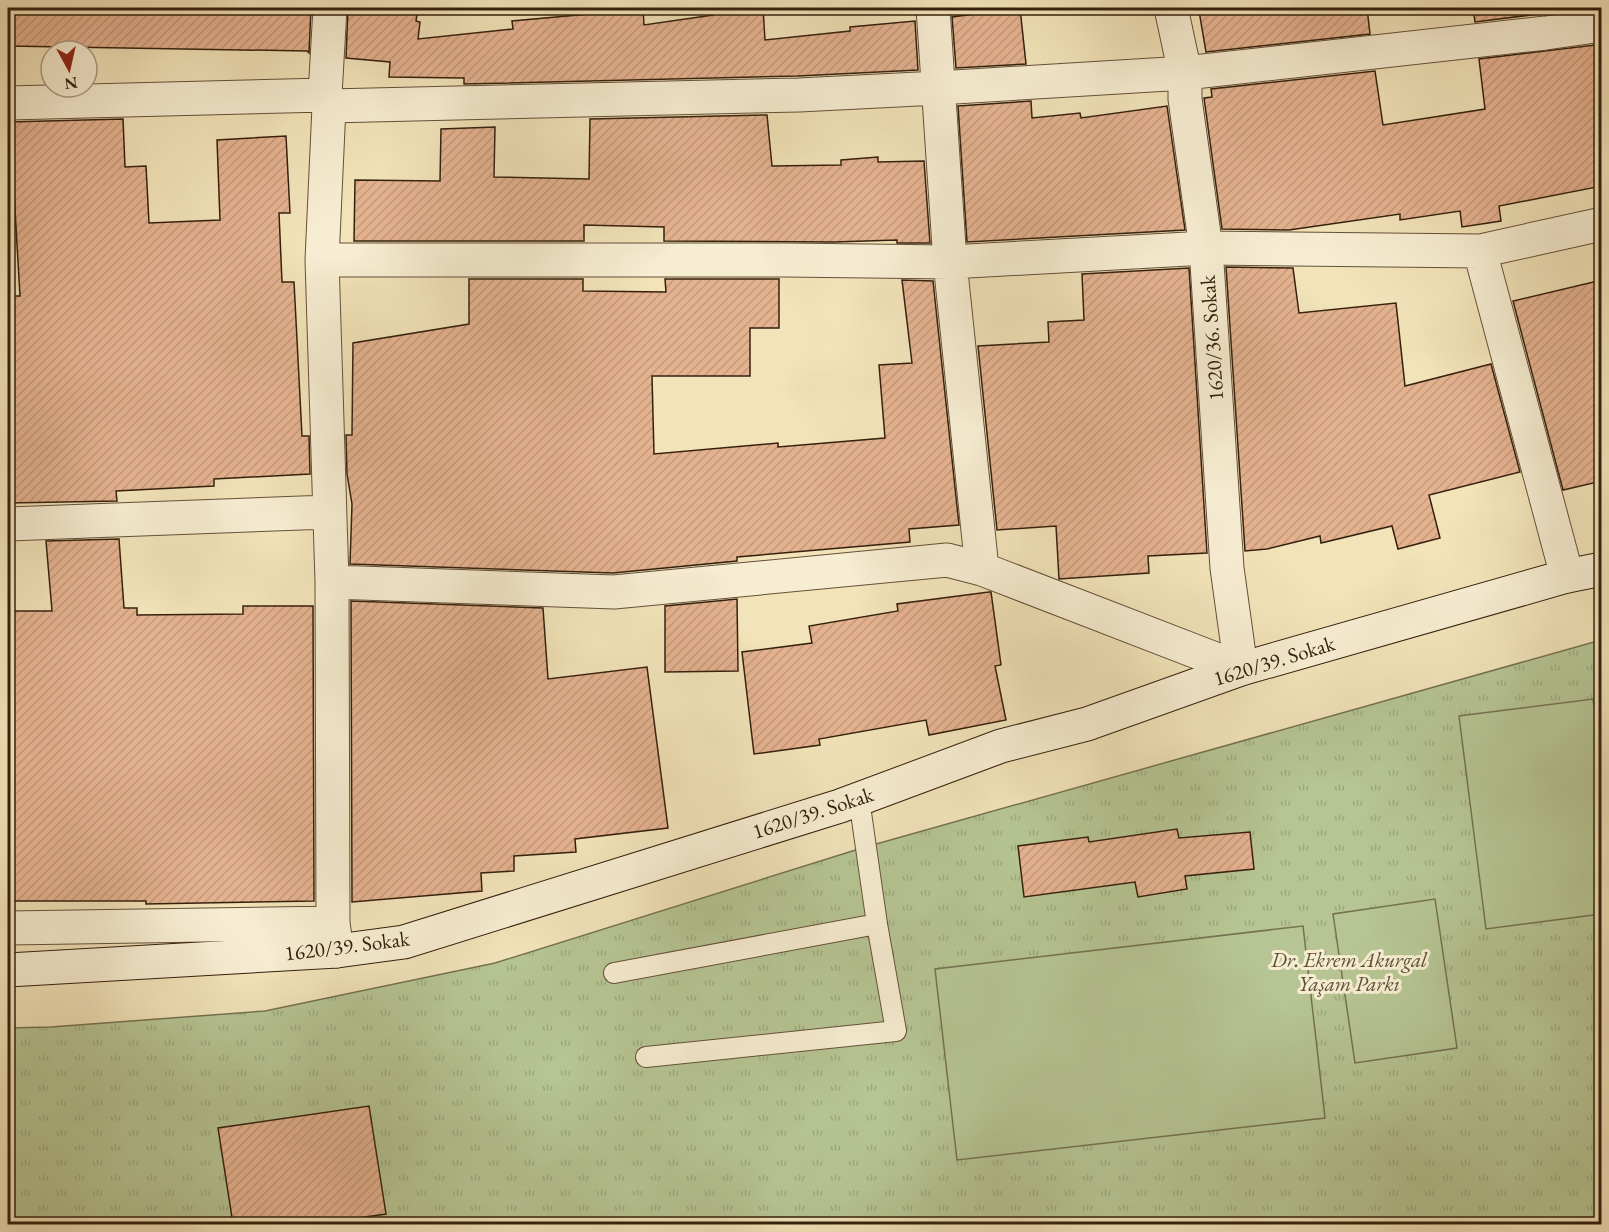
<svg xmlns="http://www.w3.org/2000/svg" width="1609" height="1232" viewBox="0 0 1609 1232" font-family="'EB Garamond',serif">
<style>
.grass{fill:url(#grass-tufts);stroke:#757250;stroke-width:1.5}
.pitch{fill:#b6c593;stroke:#757250;stroke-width:1.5}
.building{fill:url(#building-hatch);stroke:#34200d;stroke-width:1.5}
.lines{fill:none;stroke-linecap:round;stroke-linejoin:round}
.lane-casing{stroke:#645138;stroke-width:22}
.street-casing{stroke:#645138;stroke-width:35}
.secondary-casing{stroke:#34200d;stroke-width:35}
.lane{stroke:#f7edd2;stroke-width:20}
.street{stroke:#f7edd2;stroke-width:33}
.secondary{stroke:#f7edd2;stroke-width:33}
.labels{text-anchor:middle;stroke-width:6;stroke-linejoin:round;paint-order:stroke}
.street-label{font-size:21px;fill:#34200d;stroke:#f7edd2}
.park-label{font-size:21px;font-style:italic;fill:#5b5235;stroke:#f7edd2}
</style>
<defs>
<pattern id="grass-tufts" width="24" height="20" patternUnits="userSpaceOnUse" patternTransform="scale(1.5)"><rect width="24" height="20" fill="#b6c593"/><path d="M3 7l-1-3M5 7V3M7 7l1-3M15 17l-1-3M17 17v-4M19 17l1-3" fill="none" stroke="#9da97e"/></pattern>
<pattern id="building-hatch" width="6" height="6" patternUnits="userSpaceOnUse" patternTransform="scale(1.5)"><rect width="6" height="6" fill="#e5b290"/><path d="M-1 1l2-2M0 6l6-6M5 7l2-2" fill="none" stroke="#c5997b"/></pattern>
</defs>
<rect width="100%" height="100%" fill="#f2e3b9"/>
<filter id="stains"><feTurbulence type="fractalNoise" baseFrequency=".00333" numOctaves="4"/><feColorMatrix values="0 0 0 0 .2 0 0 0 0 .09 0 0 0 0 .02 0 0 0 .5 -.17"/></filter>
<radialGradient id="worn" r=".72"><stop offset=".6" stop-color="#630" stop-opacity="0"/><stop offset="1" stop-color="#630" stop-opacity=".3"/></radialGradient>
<path class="grass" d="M1601 640V1224H8V1028L51 1027 265 1011 495 963 862 848Z"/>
<path class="pitch" d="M1593 699 1602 762 1601 914 1486 929 1459 716Z
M1435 899 1457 1048 1355 1063 1333 914Z
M1303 926 1325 1118 957 1160 935 969Z"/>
<path class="building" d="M8 8H121V9L226 11V8H311L309 53 307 51 8 46Z
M348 8H418L416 21 420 22 418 39 513 29 512 21 589 14V8H643L644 25 713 15V8H763L765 40 850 31V27L915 21 918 70 798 76 464 84V78L389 77 390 62 346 58Z
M1020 8 1026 64 956 68 952 17Z
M1225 8H1367L1370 34 1206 52 1199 11Z
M1473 8H1587L1475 22Z
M1595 45 1602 74V186L1499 206 1501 221 1462 227 1460 211 1400 220V214L1289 230 1222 229 1204 98 1212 97 1211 89 1375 71 1383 125 1485 109 1479 59Z
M1031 101 1032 118 1080 113 1081 118 1167 106 1185 230 967 242 958 106Z
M767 115 772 166 841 165V160L878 157V162L924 161 930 243H897V240L834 242 664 241V227L584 225V241H354L355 180 440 181 441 129 495 127 494 177 589 179 590 119Z
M123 119 125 167 146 166 149 223 220 220 217 140 286 136 290 213H279L282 282H294L302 436H309L310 474 214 479V486L116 491 117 501 8 503V296H20L13 175H8V122Z
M1226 267 1293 268 1299 313 1396 303 1405 386 1491 364 1520 472 1429 495 1440 538 1398 549 1392 526 1321 543 1320 536 1267 549 1245 551Z
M1189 268 1207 553 1148 556 1149 573 1059 579 1056 526 997 530 978 346 1049 342 1048 322 1084 320 1082 274Z
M469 279H583V291L666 292 665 279H779V328H750V376H652L654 454 778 443V447L885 438 879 365 912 363 902 280 933 281 959 525 909 529 910 542 737 557V561L613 573 350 564 352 504 347 474 346 435H352L353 343 469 324Z
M1602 280V481L1563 490 1513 301Z
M119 539 124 608H137V615L243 614V606H313L314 901 146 904V901H8V611H52L46 541Z
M989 592H991L1001 665 995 666 1006 720 929 735 926 720 819 739 820 745 754 754 742 652 812 643 809 626 898 611 897 604Z
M737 599 738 671 665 672V606Z
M351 601 543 608 548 679 647 667 668 828 575 839 576 852 514 856V871L481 873 482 891 352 902Z
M1177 829 1179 838 1250 832 1254 869 1185 876 1187 889 1138 897 1135 882 1024 897 1018 846 1088 837 1089 842Z
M369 1106 386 1214 315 1224H233L218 1128Z"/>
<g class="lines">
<defs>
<path id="lane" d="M614 973 877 924
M646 1057 896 1031 877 924 859 799"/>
<path id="street" d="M330 8 325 95 329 106 322 260 332 582 333 923 337 951
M933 8 950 262 982 569
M8 103 325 95
M329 106 799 95 938 88 1185 73 1546 33 1602 25
M1480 251 1567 576
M322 260H785L950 262 1206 248 1480 251 1602 224
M8 524 328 512
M332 582 614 592 947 560 982 569 1241 669 1227 568 1206 248 1185 99V73L1171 8
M8 928 333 923"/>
<path id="secondary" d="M8 970 337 951 404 942 840 806 1001 746 1087 724 1241 669 1567 576 1602 569"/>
</defs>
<use href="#lane" class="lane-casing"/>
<use href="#street" class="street-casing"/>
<use href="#secondary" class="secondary-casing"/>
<use href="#lane" class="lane"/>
<use href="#street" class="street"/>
<use href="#secondary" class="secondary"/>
</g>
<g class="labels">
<g class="street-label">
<text transform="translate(1212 338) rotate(-94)" y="7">1620/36. Sokak</text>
<text transform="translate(1274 661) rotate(-17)" y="7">1620/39. Sokak</text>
<text transform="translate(813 813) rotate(-18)" y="7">1620/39. Sokak</text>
<text transform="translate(347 946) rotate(-7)" y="7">1620/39. Sokak</text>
</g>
<g class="park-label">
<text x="1349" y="967">Dr. Ekrem Akurgal<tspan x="1349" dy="24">Yaşam Parkı</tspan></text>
</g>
</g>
<rect width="1609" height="1232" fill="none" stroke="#f2e3b9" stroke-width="30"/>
<rect x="9" y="9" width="1591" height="1214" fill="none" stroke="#34200d" stroke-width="3"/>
<rect x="15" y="15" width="1579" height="1202" fill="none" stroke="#34200d" stroke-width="1.5"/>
<g transform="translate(69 69) rotate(172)"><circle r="28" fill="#f7edd2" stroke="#a99b83" stroke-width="1.5"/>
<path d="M0-4.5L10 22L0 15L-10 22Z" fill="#8f2418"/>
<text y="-9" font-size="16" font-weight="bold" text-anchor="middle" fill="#34200d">N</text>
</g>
<rect width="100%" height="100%" filter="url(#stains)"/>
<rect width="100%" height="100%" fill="url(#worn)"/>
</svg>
